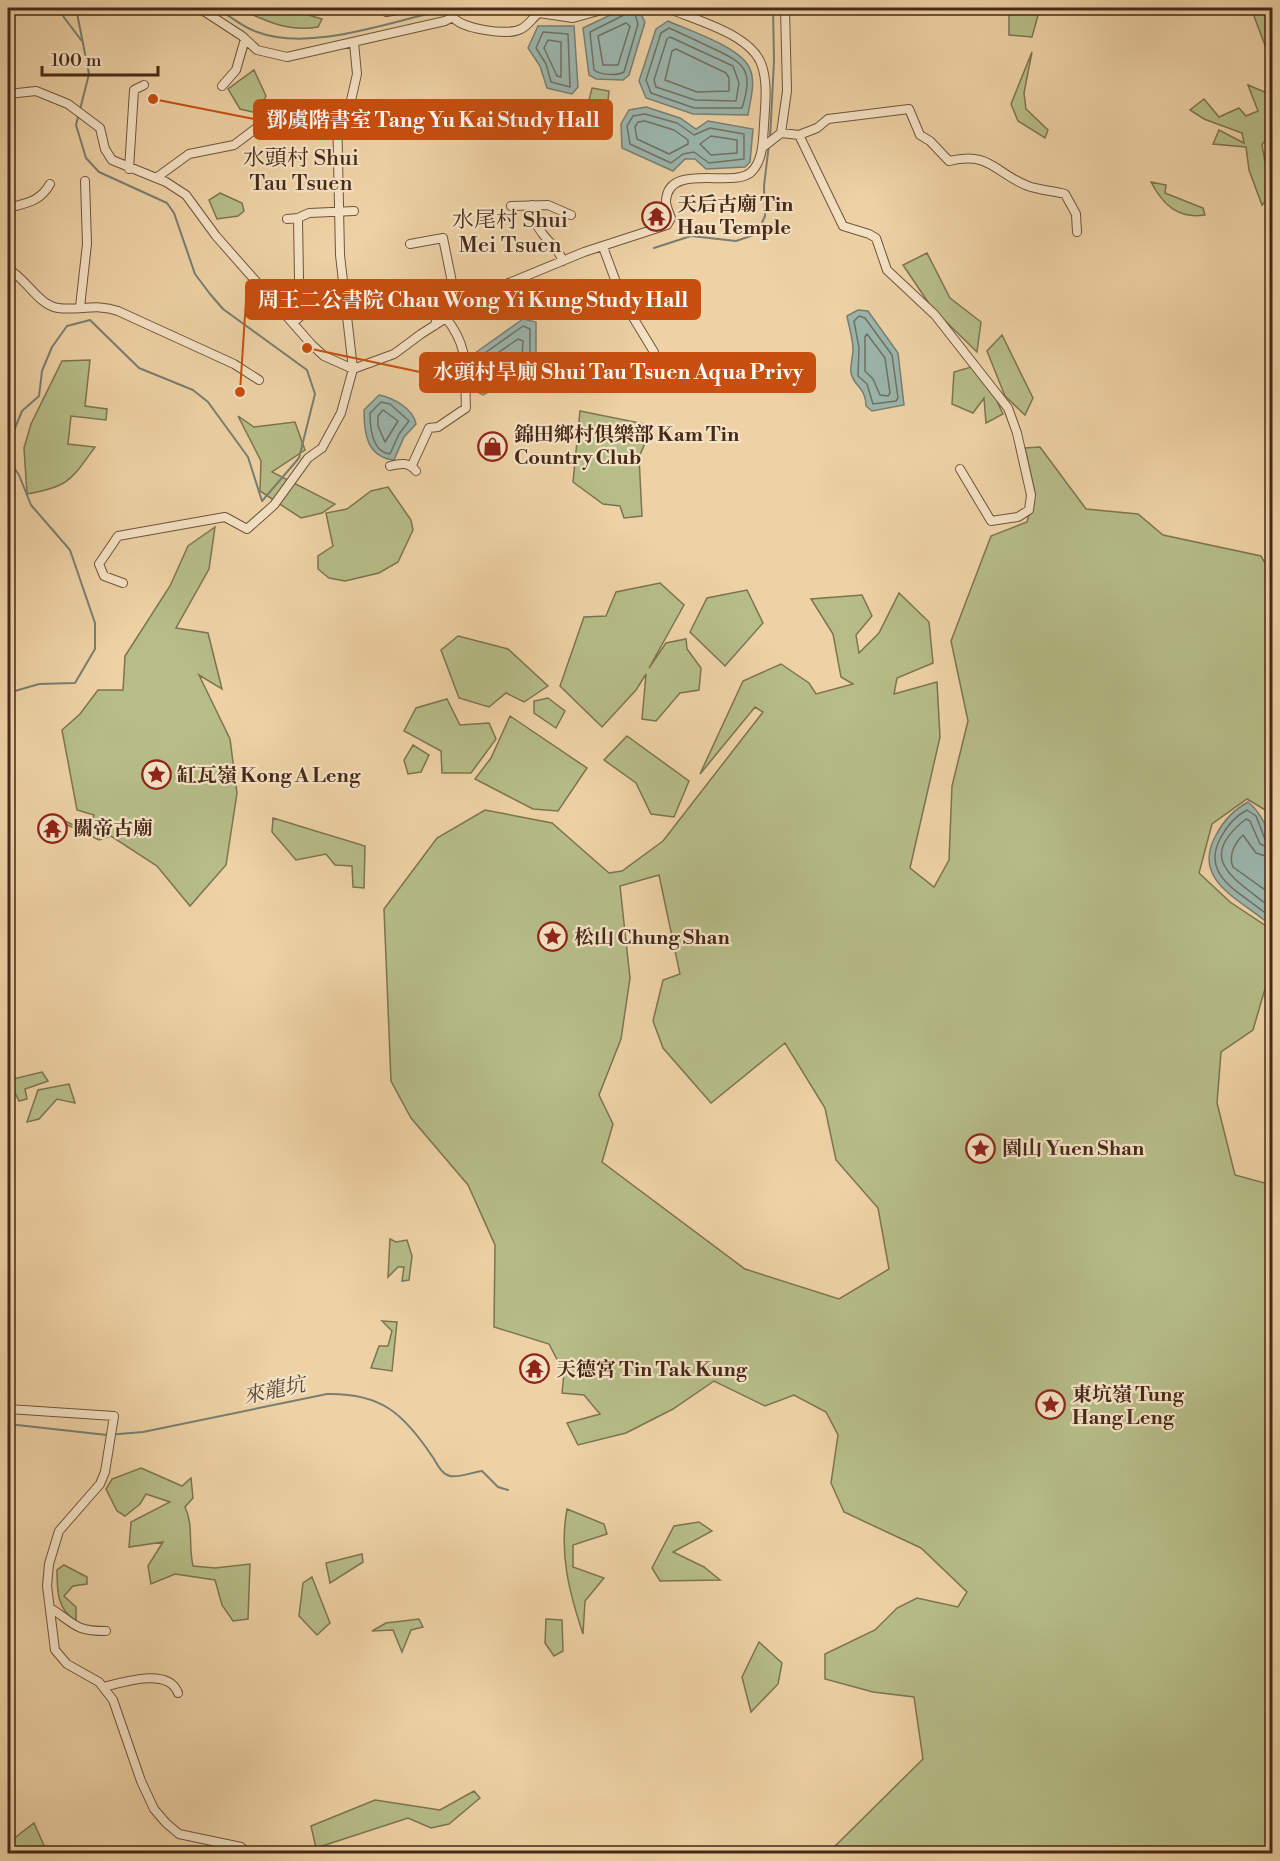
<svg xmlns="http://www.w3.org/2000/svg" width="1280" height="1861" viewBox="0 0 1280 1861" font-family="'Libre Bodoni','Noto Serif TC',serif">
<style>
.green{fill:#b6bd88;stroke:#7e7350;stroke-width:1.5;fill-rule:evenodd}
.water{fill:#9bb6ad;stroke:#797e72;stroke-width:1.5}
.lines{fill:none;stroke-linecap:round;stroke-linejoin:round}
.shore{stroke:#717063;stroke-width:1.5}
.stream{stroke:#797e72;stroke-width:2}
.street-casing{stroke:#71533c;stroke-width:10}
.street{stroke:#f4e2c4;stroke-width:8}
.labels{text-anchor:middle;stroke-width:4.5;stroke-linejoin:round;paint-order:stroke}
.poi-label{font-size:20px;font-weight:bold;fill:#472919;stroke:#f4e2c4;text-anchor:start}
.water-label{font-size:21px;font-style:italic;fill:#584537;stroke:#f4e2c4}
.quarter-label{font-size:22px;fill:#472919;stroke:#f4e2c4}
.leader{fill:none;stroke:#c84f0f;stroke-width:2}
.callout-dot{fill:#c84f0f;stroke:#f4e2c4;stroke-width:2}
.callout{fill:#c84f0f;stroke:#c84f0f;stroke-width:2}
.callout-label{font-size:21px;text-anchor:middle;font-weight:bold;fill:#fff}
</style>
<rect width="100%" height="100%" fill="#eed2a5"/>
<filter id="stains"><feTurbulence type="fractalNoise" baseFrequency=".00333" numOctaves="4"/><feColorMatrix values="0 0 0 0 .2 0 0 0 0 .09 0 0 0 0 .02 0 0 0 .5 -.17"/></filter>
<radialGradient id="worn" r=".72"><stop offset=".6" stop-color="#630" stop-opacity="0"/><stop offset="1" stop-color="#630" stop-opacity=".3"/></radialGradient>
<path class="green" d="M238 8H285L322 19 318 27C288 32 265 21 238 8Z
M1009 8H1040L1032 37 1009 35Z
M1251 8H1263L1272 32V54L1266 48Z
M1032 52 1024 93 1026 109 1048 130 1045 138 1018 121 1011 104Z
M254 70 266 96 257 113 240 109 228 89Z
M1248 85 1272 95V108L1268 107 1272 110V130L1262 145 1271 195 1262 205 1249 170 1246 147 1213 144 1219 130 1244 143 1242 133 1204 119 1190 110 1204 99 1219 117 1239 108 1246 116 1258 111Z
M592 88 609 91 605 128 544 121 547 103 587 108Z
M1151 182 1166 185 1165 193 1203 208 1205 215C1178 219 1163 205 1151 182Z
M220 193 242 203 244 211 238 216 217 219 209 200Z
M927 253 950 298 981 322 977 352 932 308 903 265Z
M1002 335 1033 398 1025 415 1005 396 987 351Z
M90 360 85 406 107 409 106 420 71 416 68 444 95 447C71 480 69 487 27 494L24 448 31 424 62 361Z
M971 367 996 399 1003 414 986 423 984 398 973 413 952 404 954 372Z
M580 411 650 425V432L639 457 642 516 624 518 620 506 603 504 573 482Z
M238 416 254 427 295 422 305 450 272 472 335 504 322 513 301 518 260 491 261 461Z
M1040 447 1086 509 1138 514 1163 535 1261 556 1272 576V831L1267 811 1247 799 1212 824 1199 873 1230 902 1266 926 1269 975 1253 1030 1221 1052 1217 1103 1235 1175 1272 1185V1853H828L923 1759 914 1697 873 1692 825 1679V1654L875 1630 897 1608 917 1598 958 1607 967 1592 921 1548 844 1512 831 1483 838 1435 826 1412 794 1395 765 1406 714 1381 673 1409 626 1433 578 1445 567 1423 600 1414 584 1395 562 1393 564 1373 549 1344 494 1327 495 1245 468 1185 411 1118 391 1081 384 909 437 838 485 810 552 823 609 873 622 871 663 841 763 712 755 707 700 774 743 681 781 664 809 683 816 694 853 684 841 677 833 634 811 599 862 595 872 616 856 635 859 653 879 633 899 593 929 622 933 663 897 678 894 694 937 682 940 737 910 868 934 887 949 860 952 786 968 721 951 641 991 536 1027 522 1035 493 1025 448ZM659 875 680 974 663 980 653 1021 663 1048 711 1103 785 1043 825 1108 836 1160 878 1208 889 1269 839 1299 745 1269 602 1162 613 1124 599 1095 621 1039 630 978 620 886Z
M388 487 411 520 413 530 398 562 379 573 345 581 329 578 318 569V556L333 546 326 513 347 509 371 491Z
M215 527 209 569 176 628 208 633 222 689 199 675 230 739 237 793 226 865 190 906 157 866 111 836 99 840 57 820 65 821 88 832 94 815 77 810 62 730 80 714 98 690H123L125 656 170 586 188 546Z
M660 583 684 605 649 668 666 643 686 639 687 649 701 668 699 690 680 693 656 721 642 719 646 674 636 690 602 727 560 686 584 617 606 616 616 592Z
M747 590 763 623 725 666 690 632 707 598Z
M458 636 508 649 548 686 524 702 506 693 489 707 459 698 441 650Z
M548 698 565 711 556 728 534 713V701Z
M447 699 460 725 489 723 496 739 471 773H442L441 751 404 731 416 708Z
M510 716 587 768 558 811 533 809 475 779 491 758Z
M627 736 689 781 674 817 651 814 636 783 604 760Z
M413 745 429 755 421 772 408 774 404 760Z
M273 818 365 846 364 888 353 887 352 866 335 865 326 854 296 860 272 832Z
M42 1072 48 1081 25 1089 27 1099 19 1101 9 1080Z
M69 1084 75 1103 57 1099 39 1119 27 1122 38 1090Z
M390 1239 396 1242 407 1240 412 1256 409 1280 402 1281 404 1267H398L388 1277Z
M382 1321 397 1322 392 1371 371 1368 379 1346H388L392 1331Z
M141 1468 182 1486 191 1478 193 1498 185 1507C194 1526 188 1545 193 1566L215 1568 250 1564 248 1619 233 1621 222 1605 215 1580 175 1574 151 1584 148 1566 163 1542 129 1547 131 1522 170 1502 146 1494 140 1504 125 1516 117 1511 106 1489 112 1479Z
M567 1509 604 1524 607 1534 573 1545V1567L604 1578 585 1601 583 1634C569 1592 559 1553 567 1509Z
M699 1522 712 1531 673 1552 704 1567 720 1580 660 1581 652 1568 674 1526Z
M362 1554 363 1562 330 1583 326 1563Z
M64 1565 87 1577V1584L73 1586 64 1596 76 1607V1621C57 1610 57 1590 57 1570Z
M312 1577 330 1623 317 1635 299 1616 303 1583Z
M419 1619 423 1627 411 1630 402 1652 393 1630 372 1631 386 1623Z
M546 1619 562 1620 563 1651 554 1656 545 1643Z
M759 1642 782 1663 778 1684 751 1712 742 1677Z
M474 1791 480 1798 449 1824 431 1828 408 1818 316 1848 311 1826 375 1800 440 1810Z
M34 1823 45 1848 37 1853H8V1843Z"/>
<path class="water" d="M625 8H638L645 22 629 75 623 80 596 79 589 75 583 28Z
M668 21C690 31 741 47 750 69 756 83 750 101 748 115L693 114 646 98 639 81 656 29Z
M538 26H574L578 87 572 94 547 88 540 66 528 48Z
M646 107 680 118 696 129 708 121 753 129 750 162 745 167 706 169 695 159H685L673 171 622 148 621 124 629 110Z
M858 310 868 311 898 353 904 405 872 411 866 406C866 387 854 387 851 373 850 365 853 357 853 349 853 339 849 327 847 316Z
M523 319 536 322V363L523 374 483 395 470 388 468 358Z
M379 395C393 398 413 408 416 424L404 437 394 460C367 457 364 434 364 410Z
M1248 802C1280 828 1273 879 1272 917L1264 920C1235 897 1192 878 1216 835 1224 820 1233 810 1248 802Z"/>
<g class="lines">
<path class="shore" d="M627 8 624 15 590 32 594 70C600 75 617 76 624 72L638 24 633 8
M626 23 630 26 618 65H603L598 36Z
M669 28C683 34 697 41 712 48 745 63 754 70 742 108H694L651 93 646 80 661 33Z
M543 32 568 34 570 87 551 82 546 64 536 48Z
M670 37 733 66 739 83 736 101 695 100 656 87 654 80 667 39Z
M548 40 561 42V77L557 76 544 48Z
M676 49 726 73 729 78V91L697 92 665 80 672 51Z
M645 114 677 123 694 135 710 128 744 134V159L709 163 694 152 683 154 671 163 630 144 627 126 633 116Z
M645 121 674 130 688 140V144L669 154 637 139 635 127 638 122Z
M711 136 737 140V153L711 155 700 144Z
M859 316 865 318 892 355 898 398 896 401 873 404 867 384 858 376 859 348 854 321Z
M523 326 530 329V361L484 387 477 385 475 360Z
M867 334 885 358 890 393 888 396 880 395 873 379 865 371V337Z
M518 339 523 341 522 357 484 377 483 363Z
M381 402 390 404 409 421 399 434 390 454C372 452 370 427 370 413Z
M383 410 398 421 385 442 378 426V416Z
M1272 842 1265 839 1256 816 1247 810C1235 816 1227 826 1221 837 1200 875 1238 891 1264 912H1272
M1272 849 1260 844 1250 821 1246 819C1196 858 1232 877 1266 904H1272
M1272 858 1256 853 1243 835C1235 843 1228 855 1233 867L1272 895"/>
<path class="stream" d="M57 8 81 40
M76 8 89 74 76 125 86 158 99 172 167 203 174 213 195 274 210 294 223 309 307 370 315 394 299 458 262 501
M217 8C230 16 242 27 257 32 310 52 389 22 444 10
M1269 8 1272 17
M770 139 774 61 773 8
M654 248 691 236 736 241 757 234 765 216 764 186 769 144
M8 693 39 684 75 683 95 649V623L70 550 31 505 19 475 10 462 8 445 22 411 39 396 42 371 52 347 67 326 90 320 139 368 193 390 208 402 248 457 262 501
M1272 738 1269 779 1272 797
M8 1424 107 1435 143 1432 327 1394C381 1393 403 1413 432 1456 437 1463 441 1474 450 1476 459 1478 473 1472 482 1471L498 1487 508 1490"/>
<defs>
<path id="street" d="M199 8 242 36 257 50 287 57 445 21 453 17
M386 12 408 8
M453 17C461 29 508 36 521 29 528 26 533 17 539 13L573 18 609 8
M453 17 455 8
M222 86 236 70 245 39
M8 94 36 91 68 104 100 128 105 149 112 160 166 182 186 195 216 236 312 345 324 356 353 369 394 354 421 334 487 292 584 252 667 225 671 218C669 212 666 207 666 201 668 162 731 188 750 173 763 163 763 140 764 125 765 106 768 84 762 66 752 34 695 20 667 8
M781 133 787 91 785 8
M799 135 843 226 869 234 876 238 887 270 935 315 1008 408 1017 433 1031 495 1029 510 1018 517 991 521 960 469
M763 147 781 133 799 135 817 128 828 119 909 109 920 135 930 141 949 161C991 151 994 173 1028 186 1039 190 1053 191 1065 194L1076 214 1077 232
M129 169 134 90 144 85
M156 178 189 154 234 145 275 114
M532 205C534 215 535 225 542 233 550 244 558 248 563 261
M511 206 548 205 571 215
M8 208C26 203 40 202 50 184
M287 219 298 218 309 213 354 211
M410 244 443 238 455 297
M603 247 623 301 654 352
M8 269C25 277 38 305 58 308 80 311 96 303 118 311L234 364 259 380
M80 307 87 244 85 181
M293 323 306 311 299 279 298 218
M435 325 441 302 460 296
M412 465 429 428 438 427 466 408C464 370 471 350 446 318
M390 466C401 463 409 462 416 471
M123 583 104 576 99 564 118 536 225 517 247 529 274 505 308 458 322 448 341 413 353 369 340 255 337 109H349L357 74 354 43
M8 1409 114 1416 105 1472 100 1484 59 1531 49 1564 47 1586 55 1650 67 1664 99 1682 113 1700 141 1781 154 1809 166 1823 179 1834 241 1847 249 1854
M50 1608C75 1623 73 1631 106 1631
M104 1687C123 1682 169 1667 178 1693"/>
</defs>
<use href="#street" class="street-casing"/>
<use href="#street" class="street"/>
</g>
<defs>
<symbol id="temple-ring" viewBox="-11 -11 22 22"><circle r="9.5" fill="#f4e2c4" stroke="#8f2418" stroke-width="1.5"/><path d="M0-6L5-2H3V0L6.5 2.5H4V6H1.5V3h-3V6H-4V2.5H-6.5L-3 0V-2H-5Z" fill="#8f2418"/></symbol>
<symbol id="shop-ring" viewBox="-11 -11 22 22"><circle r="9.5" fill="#f4e2c4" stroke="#8f2418" stroke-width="1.5"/><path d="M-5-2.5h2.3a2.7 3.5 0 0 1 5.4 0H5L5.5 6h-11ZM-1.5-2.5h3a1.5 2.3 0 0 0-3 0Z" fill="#8f2418"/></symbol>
<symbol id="sight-ring" viewBox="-11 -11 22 22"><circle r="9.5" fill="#f4e2c4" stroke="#8f2418" stroke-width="1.5"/><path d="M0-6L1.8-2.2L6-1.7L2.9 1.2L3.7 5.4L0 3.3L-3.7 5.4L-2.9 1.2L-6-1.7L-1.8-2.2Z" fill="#8f2418"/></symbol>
</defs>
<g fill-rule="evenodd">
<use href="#temple-ring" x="640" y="200" width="33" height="33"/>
<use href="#shop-ring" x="476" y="430" width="33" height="33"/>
<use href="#sight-ring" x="140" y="758" width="33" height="33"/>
<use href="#temple-ring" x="36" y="812" width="33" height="33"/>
<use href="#sight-ring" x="536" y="920" width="33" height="33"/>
<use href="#sight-ring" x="964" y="1132" width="33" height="33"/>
<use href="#temple-ring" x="518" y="1352" width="33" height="33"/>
<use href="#sight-ring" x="1034" y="1388" width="33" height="33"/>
</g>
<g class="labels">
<g class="poi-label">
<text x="677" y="211">天后古廟 Tin<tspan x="677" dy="23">Hau Temple</tspan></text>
<text x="514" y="441">錦田鄉村俱樂部 Kam Tin<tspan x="514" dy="23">Country Club</tspan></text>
<text x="177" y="782">缸瓦嶺 Kong A Leng</text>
<text x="73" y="835">關帝古廟</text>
<text x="574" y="944">松山 Chung Shan</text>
<text x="1002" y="1155">園山 Yuen Shan</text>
<text x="556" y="1376">天德宮 Tin Tak Kung</text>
<text x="1072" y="1401">東坑嶺 Tung<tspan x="1072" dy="23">Hang Leng</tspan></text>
</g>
<g class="water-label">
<text transform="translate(274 1390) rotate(-12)" y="7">來龍坑</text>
</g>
<g class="quarter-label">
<text x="301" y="165">水頭村 Shui<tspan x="301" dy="25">Tau Tsuen</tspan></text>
<text x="510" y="227">水尾村 Shui<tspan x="510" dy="25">Mei Tsuen</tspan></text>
</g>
</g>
<path class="leader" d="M153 99L254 119M240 392L246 300M307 348L420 372"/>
<g class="callout-dot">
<circle cx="153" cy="99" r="6"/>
<circle cx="240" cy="392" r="6"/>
<circle cx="307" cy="348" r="6"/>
</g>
<g class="callout">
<rect x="254" y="100" width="358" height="39" rx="6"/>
<rect x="246" y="280" width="454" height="39" rx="6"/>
<rect x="420" y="353" width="395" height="39" rx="6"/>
</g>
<g class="callout-label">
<text x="433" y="127">鄧虞階書室 Tang Yu Kai Study Hall</text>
<text x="473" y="307">周王二公書院 Chau Wong Yi Kung Study Hall</text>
<text x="618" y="379">水頭村旱廁 Shui Tau Tsuen Aqua Privy</text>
</g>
<rect width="1280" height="1861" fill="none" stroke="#eed2a5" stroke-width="30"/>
<rect x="9" y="9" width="1262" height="1843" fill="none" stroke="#472919" stroke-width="3"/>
<rect x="15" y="15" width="1250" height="1831" fill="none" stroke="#472919" stroke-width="1.5"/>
<path d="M42 66v9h116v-9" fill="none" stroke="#472919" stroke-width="3"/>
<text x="51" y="66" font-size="18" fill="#472919" stroke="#f4e2c4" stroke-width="4.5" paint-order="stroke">100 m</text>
<rect width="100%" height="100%" filter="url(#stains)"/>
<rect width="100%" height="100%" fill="url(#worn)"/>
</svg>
